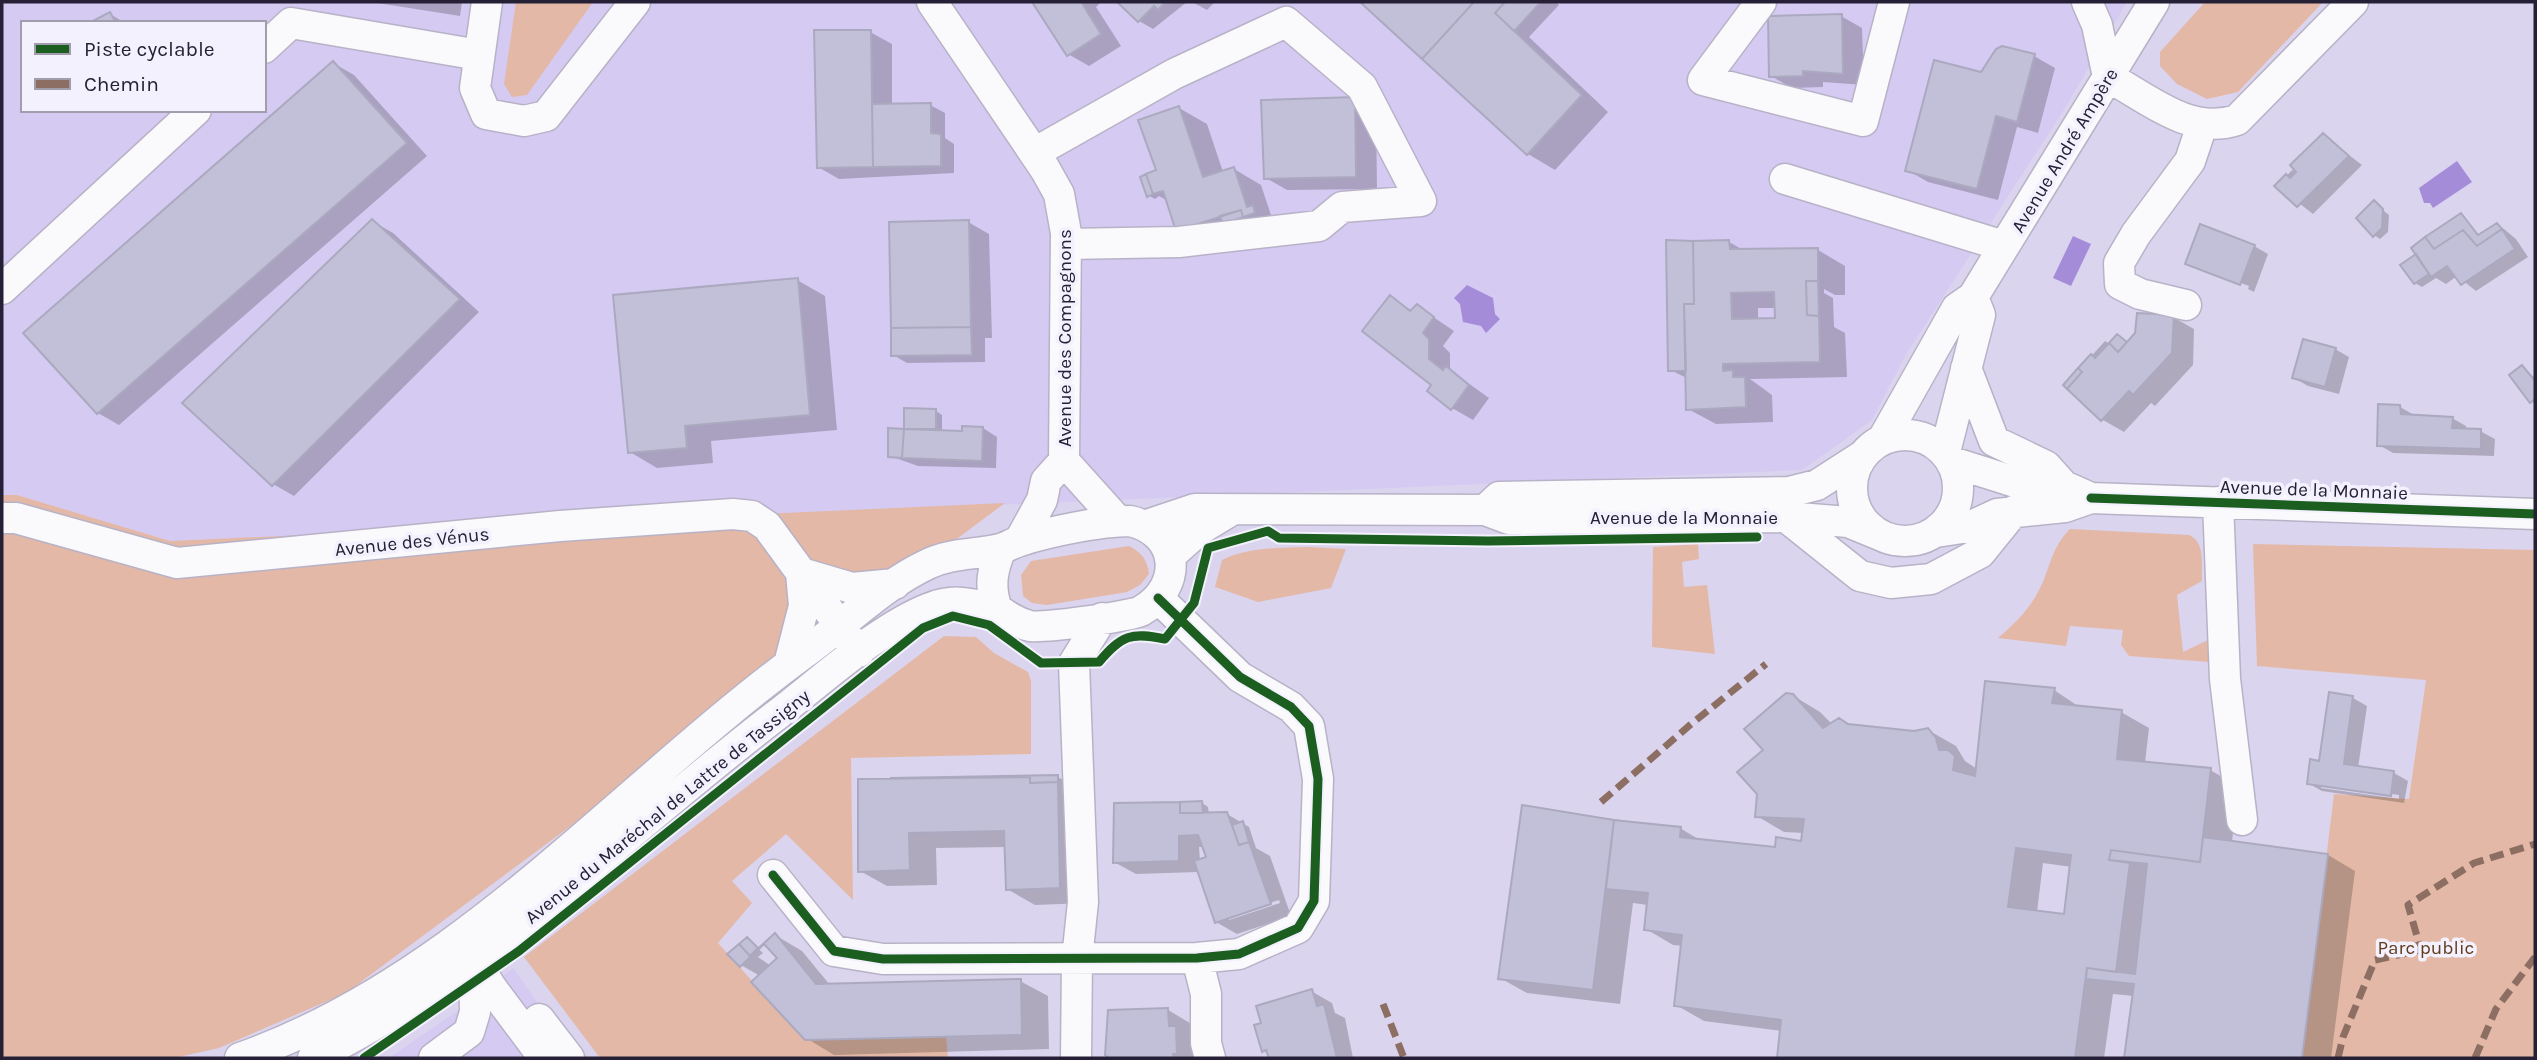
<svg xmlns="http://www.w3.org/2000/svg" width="2537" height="1060" viewBox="0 0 2537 1060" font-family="Karla,sans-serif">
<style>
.built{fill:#d5caf2;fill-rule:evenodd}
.green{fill:#e3b8a7}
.water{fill:#a48cd8}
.shadow{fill:#0003;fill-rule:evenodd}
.building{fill:#c1c0d8;stroke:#aba9bf;stroke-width:2;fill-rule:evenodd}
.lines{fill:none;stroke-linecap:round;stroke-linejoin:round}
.minor-casing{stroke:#b8b2c7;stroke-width:33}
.minor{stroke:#faf9fc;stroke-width:30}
.quiet{stroke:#8d6e63;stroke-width:7;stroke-dasharray:14 7;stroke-linecap:butt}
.cycleway-casing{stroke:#f3f1fd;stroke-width:13}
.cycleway{stroke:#1b5e20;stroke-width:9}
.labels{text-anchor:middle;stroke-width:7;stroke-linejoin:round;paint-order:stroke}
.street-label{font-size:19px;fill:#262036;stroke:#f3f1fd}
.park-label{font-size:19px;fill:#613b1c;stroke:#f3f1fd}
</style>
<rect width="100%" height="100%" fill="#dbd4ee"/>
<path class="built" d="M2 2H2127L2065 108 1905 356 1872 420 1802 470 170 541 17 495H2ZM23 23H264V110H23Z
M513 968 576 1058H389L475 999Z"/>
<path class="green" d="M516 2H593L527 95 512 97 504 84Z
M2205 2H2323L2238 92 2207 99 2177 84 2160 66V52Z
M2 495H17L170 541 1005 503 346 993 219 1048 174 1058H2Z
M2070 529 2189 535C2206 542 2201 565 2202 581L2177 595 2183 652 2210 639 2209 662 2129 656 2121 645 2123 630 2070 626 2066 646 1998 638C2014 624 2028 611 2038 592 2051 568 2050 549 2070 529Z
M1698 544 1699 559 1682 562 1684 587 1707 585 1715 654 1652 647 1653 547Z
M2253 544 2535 550V1058H2302L2334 794 2409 799 2426 680 2257 666Z
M1129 546C1142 553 1147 559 1149 574L1140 585 1127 592 1047 605 1032 603 1023 596 1021 575 1031 561Z
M1308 547 1346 549 1331 588 1258 602 1215 587 1222 560C1248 547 1279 548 1308 547Z
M944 636 976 637 994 653 1028 672 1031 681V754L851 758 853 900 786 834 732 881 752 903 718 943 805 1040 946 1036 948 1058H600L524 957Z"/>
<path class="water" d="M2457 161 2472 182 2433 208 2430 203H2424L2419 188Z
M2073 236 2091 244 2071 286 2053 278Z
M1467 285 1493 298 1495 314 1500 319 1486 333 1481 326 1463 322 1460 304 1454 298Z"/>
<path class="shadow" d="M371 2H462L460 16Z
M1034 2H1101L1096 7 1121 46 1089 66 1068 54Z
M1120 2H1187L1153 29 1139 21Z
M1192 2H1215L1207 10Z
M1363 2H1556L1559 5 1529 37 1608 112 1555 170 1528 154Z
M110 14 125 23H93Z
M1841 16 1862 28 1864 85 1823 82V87L1792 88 1771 76Z
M870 32 892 44V106L930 105 945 113V138L954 144V173L839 179 818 167Z
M2034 56 2055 68 2038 133 2017 127 1998 200 1928 182 1907 170 1982 74Z
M333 63 354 75 427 156 119 425 98 413Z
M1355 99 1376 111 1377 189 1287 190 1266 178Z
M1179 108 1207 124 1223 172 1234 169 1261 185 1272 218 1205 246 1168 201 1159 196 1155 199 1148 195Z
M2323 135 2362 165 2313 214 2277 186 2292 170 2300 175Z
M2374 203 2389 215 2388 232 2380 239 2374 235Z
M2461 215 2480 236 2497 225 2504 229 2516 239 2528 257 2476 291 2457 276 2446 284 2436 278 2422 287 2415 283Z
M372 221 393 233 479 312 294 496 273 484Z
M968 222 989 234 992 338H985V362L907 363 893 355Z
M1729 242 1745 251 1818 250 1845 266V295H1835L1824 289V293L1833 298 1834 327 1845 333 1847 377 1750 379 1772 395 1773 422 1716 424 1688 409 1687 378 1670 370ZM1758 308H1776L1777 320H1758Z
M2254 246 2268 254 2254 292 2248 289 2249 286 2187 264Z
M797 280 825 296 837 430 711 441 713 463 657 468 630 452Z
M1390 298 1413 311 1417 306 1454 331 1443 346 1450 353V370L1489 398 1473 420 1452 408 1433 385Z
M2173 317 2194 329 2193 365 2155 406 2151 403 2124 432 2103 420 2065 385 2105 341 2110 344 2118 336 2128 343 2137 333Z
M2335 349 2349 357 2339 394 2308 386 2294 378Z
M2523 367 2535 378V404L2531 401Z
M2400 407 2414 415 2452 418 2466 426V430L2480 431 2495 439 2494 456 2393 453 2379 445Z
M906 410 936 411 942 415V432H963L983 428 997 437 996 468 918 466 890 456 906 429Z
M2054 690 2081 708 2121 712 2149 728 2145 763 2210 770 2238 786 2232 842 2328 855 2355 871 2331 1058H2125L2134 996 2113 994 2104 1058H1779L1782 1031 1704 1021 1676 1005 1683 946 1673 945 1646 929 1648 905 1633 903 1620 1004 1527 993 1500 978 1524 807 1680 828 1703 842 1776 849 1802 843 1804 833 1784 832 1757 816 1765 750 1792 695 1820 712 1832 724 1914 733 1928 730 1956 746 1965 761 1977 769ZM2043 863 2072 867 2066 916 2037 912Z
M2353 698 2367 706 2358 768 2394 773 2408 781 2404 803 2322 791 2308 783ZM2321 784 2399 795V799L2321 788Z
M1057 777 1064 780V788L1085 800 1087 903 1035 905 1007 889 1006 847 936 848 937 885 887 886 860 871 859 781Z
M1202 803 1208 807 1209 815 1227 814 1249 827 1256 848 1270 856 1291 916 1237 934 1216 922 1199 872 1136 874 1114 862ZM1199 847H1204L1208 858 1200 861ZM1279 900 1280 903 1229 920V916Z
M775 935 802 951 830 985 1020 981 1048 996 1049 1049 834 1055 806 1038 760 976 741 965 747 939 763 953 758 957 771 966 780 958Z
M1311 991 1332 1003 1335 1013 1345 1018 1353 1058H1270L1264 1050Z
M1168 1010 1195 1026 1204 1058H1111L1107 1054 1106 1030Z"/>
<path class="building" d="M1032 2H1081L1101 34 1067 56Z
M1117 2H1165L1158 10 1154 6 1138 22Z
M1360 2H1474L1422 59Z
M1474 2H1505L1495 13 1582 95 1527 155 1422 59Z
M1505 2H1541L1514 31 1495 13Z
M110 12 116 23H89Z
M1842 14 1843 74 1803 71V76L1769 77 1768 16Z
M814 30H871L873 167 817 168Z
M2002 46 2035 54 2017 122 1996 116 1977 189 1905 171 1934 60 1981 72 1996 49Z
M333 61 407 143 97 414 23 333Z
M1355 97 1356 177 1264 179 1261 100Z
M931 103V133L941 134V166L873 167 872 104Z
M1179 106 1203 177 1234 167 1247 207 1253 205 1255 213 1243 217 1241 210 1176 231 1163 191 1153 194 1146 174 1156 170 1138 120Z
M2323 133 2349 156 2297 207 2274 186 2286 174 2290 178 2296 172 2290 165Z
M1146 174 1153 194 1147 197 1140 177Z
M2374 200 2383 209 2382 228 2373 237 2356 218Z
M1241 210 1243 217 1223 224 1220 216Z
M2461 213 2478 235 2497 223 2502 229 2477 246 2463 230 2434 249 2425 237Z
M372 219 460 299 272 486 182 403Z
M969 220 971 327 891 328 889 222Z
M2200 224 2255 245 2240 285 2185 264Z
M2502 229 2515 249 2461 285 2447 266 2431 277 2411 248 2425 237 2434 249 2463 230 2477 246Z
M1666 240 1693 241 1694 304H1684L1686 371H1668Z
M1729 240 1730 249 1818 248V281H1806L1807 315 1819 316 1820 362 1723 364V371L1733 370V377H1745L1746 407 1686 410 1684 304H1694L1693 241ZM1774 292 1775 318 1732 319 1731 293Z
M2416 254 2429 274 2414 284 2400 265Z
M798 278 810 415 685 426 687 448 628 453 613 295Z
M1806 281H1818L1819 316 1807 315Z
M1390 295 1410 311 1417 304 1434 317 1423 333 1429 339V359L1443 370 1446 366 1469 385 1451 410 1427 391 1431 385 1362 331Z
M2137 313 2174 315 2172 353 2133 395 2129 391 2101 421 2067 389 2082 372 2078 368 2091 354 2095 358 2109 343 2118 352 2135 333Z
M971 327 972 355 891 356V328Z
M2117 334 2127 342 2118 352 2109 343Z
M2303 339 2336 348 2325 387 2292 378Z
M2522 365 2535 381V399L2530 403 2509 375Z
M2078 368 2082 372 2067 389 2063 385Z
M2378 404 2400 405 2401 414 2453 417 2452 428 2481 429V449L2377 446Z
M904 408 936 409V429H904Z
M962 426 983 427 982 461 902 458 904 429 962 431Z
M888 428 904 429 902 458 888 457Z
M1985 681 2055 688 2052 703 2122 710 2117 759 2211 768 2200 862 2111 850 2109 860 2130 863 2116 972 2087 968 2075 1058H1777L1781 1020 1674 1006 1682 935 1644 930 1648 893 1606 889 1614 820 1681 827 1680 837 1775 847 1776 837 1801 841 1804 819 1755 817 1757 794 1737 772 1763 750 1744 729 1786 693 1793 694 1823 728 1839 718 1848 724 1914 731 1928 728 1936 738 1939 750H1948L1955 756 1953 770 1975 776ZM2016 848 2071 855 2064 914 2008 907Z
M2329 692 2353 696 2344 764 2394 771 2391 796 2307 784 2310 759 2319 761Z
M1058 775V782L1030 783V777L890 778Z
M1030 777V783L1058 782 1060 888 1006 890 1004 831 909 833 910 870 858 872V779Z
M1202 801 1203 813H1180V802Z
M1180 802V813L1227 812 1239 845 1249 842 1271 904 1215 923 1194 861 1206 857 1198 835 1179 836V861L1113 863 1114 803Z
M1522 805 1614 820 1593 990 1498 979Z
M1243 821 1249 842 1239 845 1232 825Z
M2203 837 2328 854 2302 1058H2124L2134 984 2086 979 2087 968 2135 974 2147 864 2109 860 2111 850 2200 862Z
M775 933 816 984 1021 979 1022 1035 805 1040 751 982 777 958 764 944 740 967 727 954 739 944 750 956Z
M747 937 758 948 750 956 739 944Z
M1312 989 1317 1006 1324 1004 1337 1058H1269L1266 1050 1262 1052 1254 1025 1261 1023 1256 1006Z
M1168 1008 1169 1026H1176L1177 1054H1173L1174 1058H1109L1105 1055 1108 1010Z"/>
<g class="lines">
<defs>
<path id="minor" d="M487 2 475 88 486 114 524 121 546 116 635 2
M932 2 1045 169 1059 194 1066 233 1064 461 1046 481 1042 500 1020 540
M1761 2 1703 80 1863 121 1894 2
M2087 2 2097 25 2108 77C2148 98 2189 136 2237 120L2353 2
M264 48 291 23 479 55
M1034 153 1174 74 1286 22 1362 87 1421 201 1342 207 1319 226 1179 242 1066 244
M1785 179 2004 246
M2 289 196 110
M2186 305 2140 294 2120 284 2119 263 2136 234 2190 161 2202 125
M1966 368 1994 441 2046 466 2064 486
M1852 488a53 53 0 1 1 106 0a53 53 0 1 1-106 0Z
M1883 439 1957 308 1973 297 2154 2
M1945 452 1980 315 1973 297
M1064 461 1118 521
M1952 462 2015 482 2064 486 2091 498 2535 514
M2218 502 2225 679 2242 820
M1485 510 1499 497 1789 492 1817 485 1862 456
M1786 517 1860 576 1891 583 1931 579 1980 553 2014 511
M2 518H16L177 563 560 526 733 514 752 516 767 526 859 652
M1147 525 1195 509 1485 510 1509 519 1786 517 1848 522 1882 536
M1936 532 1969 527 1997 514 2065 507 2091 498
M1171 555 1199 530 1232 510
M801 573 852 588 895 584
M789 664 804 606 801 573
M773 875 834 951 883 959 1197 958 1239 954 1298 928 1314 901 1318 779 1309 726 1291 707 1240 677 1158 598
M465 944 491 987 544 1058
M1197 958 1206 994V1043L1210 1058
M539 1019 569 1058
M240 1058C464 979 622 785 811 648 849 620 885 584 928 564 951 553 975 555 1000 549 1007 547 1013 543 1020 541 1047 532 1101 521 1130 521 1179 532 1185 586 1141 611 1132 616 1039 629 1030 626 1017 623 1007 616 997 609 989 587 992 570 1001 549
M313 1058C487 972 625 831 778 714 821 681 880 627 930 608 954 598 972 604 997 609
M434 1058 469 1032 475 1012 474 959
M1076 1058 1077 959 1083 902 1074 663 1102 618"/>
</defs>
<use href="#minor" class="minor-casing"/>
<use href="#minor" class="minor"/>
<path class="quiet" d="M1601 802 1690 725 1766 664
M1383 1004 1404 1058
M2338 1058 2343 1037 2375 960 2421 950 2408 905 2474 863 2535 844
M2475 1058 2496 1009 2535 957"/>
<defs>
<path id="cycleway" d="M2091 498 2535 514
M773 875 834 951 883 959 1197 958 1239 954 1298 928 1314 901 1318 779 1309 726 1291 707 1240 677 1158 598
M364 1058 519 951 923 628 953 616 989 625 1041 663 1099 662C1122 635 1131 632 1165 639L1194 603 1208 548 1268 531 1279 538 1488 541 1757 537"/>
</defs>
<use href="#cycleway" class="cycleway-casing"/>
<use href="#cycleway" class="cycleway"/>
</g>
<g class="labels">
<g class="street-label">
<text transform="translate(2064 150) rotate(-59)" y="7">Avenue André Ampère</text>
<text transform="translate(1064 338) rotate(-90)" y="7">Avenue des Compagnons</text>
<text transform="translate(2314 489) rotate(2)" y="7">Avenue de la Monnaie</text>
<text x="1684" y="524">Avenue de la Monnaie</text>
<text transform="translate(412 541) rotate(-6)" y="7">Avenue des Vénus</text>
<text transform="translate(667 806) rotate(-39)" y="7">Avenue du Maréchal de Lattre de Tassigny</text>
</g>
<g class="park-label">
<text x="2426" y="954">Parc public</text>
</g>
</g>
<rect width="2537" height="1060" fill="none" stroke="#262036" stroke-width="7"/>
<rect x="21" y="21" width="245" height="91" fill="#f3f1fd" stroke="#a19dad" stroke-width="2"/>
<rect x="35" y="44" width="35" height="10" fill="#1b5e20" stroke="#a19dad" stroke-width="2"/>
<text x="84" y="56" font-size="21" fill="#262036">Piste cyclable</text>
<rect x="35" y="79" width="35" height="10" fill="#8d6e63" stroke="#a19dad" stroke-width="2"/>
<text x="84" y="91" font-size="21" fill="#262036">Chemin</text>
</svg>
